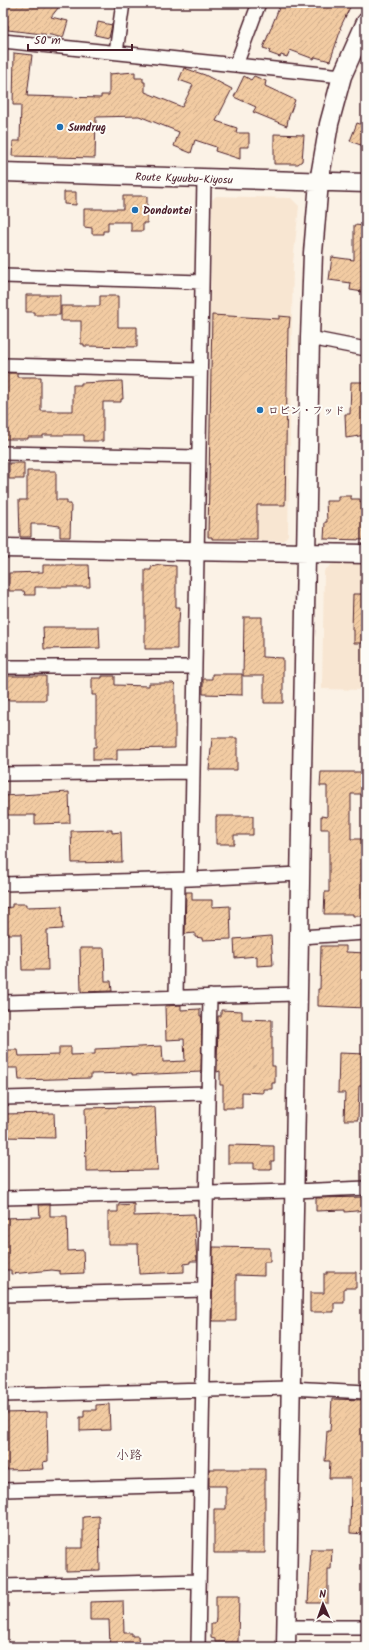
<svg xmlns="http://www.w3.org/2000/svg" width="369" height="1650" viewBox="0 0 369 1650" font-family="Kalam,'Klee One',sans-serif">
<style>
.built{fill:#f8e6d2}
.building{fill:url(#building-hatch);stroke:#4a1f2b}
.lines{fill:none;stroke-linecap:round;stroke-linejoin:round}
.street-casing{stroke:#4a1f2b;stroke-width:16}
.secondary-casing{stroke:#4a1f2b;stroke-width:21}
.street{stroke:#fdfcf7;stroke-width:13}
.secondary{stroke:#fdfcf7;stroke-width:18}
.poi-dot{fill:#1f6fb2;stroke:#fdfcf7;stroke-width:1.5}
.labels{text-anchor:middle;stroke-width:4;stroke-linejoin:round;paint-order:stroke}
.poi-label{font-size:11px;font-weight:bold;fill:#4a1f2b;stroke:#fdfcf7;text-anchor:start}
.street-label{font-size:11px;fill:#4a1f2b;stroke:#fdfcf7}
.quarter-label{font-size:13px;fill:#4a1f2b;stroke:#fdfcf7}
</style>
<defs>
<pattern id="building-hatch" width="6" height="6" patternUnits="userSpaceOnUse"><rect width="6" height="6" fill="#f2cba2"/><path d="M-1 1l2-2M0 6l6-6M5 7l2-2" fill="none" stroke="#d1ae8c"/></pattern>
</defs>
<rect width="100%" height="100%" fill="#fbf2e6"/>
<filter id="ink" filterUnits="userSpaceOnUse"><feTurbulence type="fractalNoise" baseFrequency=".025" numOctaves="2"/><feDisplacementMap in="SourceGraphic" scale="8" xChannelSelector="R" yChannelSelector="G"/><feConvolveMatrix kernelMatrix="1 2 1 2 8 2 1 2 1" color-interpolation-filters="sRGB"/></filter>
<g filter="url(#ink)">
<path class="built" d="M216 196 291 198 299 206 293 263 288 535 283 541 211 540 206 535 212 200Z
M366 563V690L322 689 324 571 332 564Z"/>
<path class="building" d="M3 3H62L51 17 68 21 63 38 51 35 8 30V25H5L6 18 3 17Z
M281 3H352L340 28 341 29 330 61 315 57 314 59 290 50 287 57 281 55 280 57 269 53 270 50 263 48Z
M98 22 112 25 109 38 95 35Z
M14 53 32 55 27 96 101 98V95H109V74L135 72V78H143V82H145V92L182 107 193 85 179 80 184 68 205 75 232 89 216 121 237 128 236 133H249V147H240V159L215 151 216 147 195 140 191 153 174 146 179 132 139 116 96 117 95 158 12 156 13 141H20L21 105H13Z
M244 76 251 80 254 76 266 81 265 86 295 100 288 119 287 126 253 112 256 107 234 97Z
M357 123 366 126V147L350 141Z
M274 134 304 135 302 161 298 164H274Z
M64 192H76V205L64 204Z
M123 196H147V223H143V231H131V222H108V231H103V234H92V228L84 227V209H123Z
M354 225 366 226V285H364L363 292 350 290 351 283 329 280 332 257 354 260Z
M26 295H60V315H34V312H26Z
M100 296H118V327H137V347L84 346V344H81V321H61V306H100Z
M212 315 279 319V316L290 317 289 328H288L285 505H257V539H212V537H208Z
M3 373H17V377H41V411H73V385H81V383L122 381 123 399H121V402H103V441H84V435H43V437H28V439H5L3 438Z
M351 382H366V435L346 438 345 414H350Z
M9 463H24V479H9Z
M27 471H56V500H67V504H71L70 537H60V526L43 524H31V537H20L19 500H27Z
M338 496H351V499H360V502L365 501 366 540 324 539 325 522H327L326 501H338Z
M43 565H89L90 587H35V595H25L24 591H9V573L43 572Z
M160 565 176 566V607H180L179 622H177V649H145V570H151V567Z
M353 594H366V643H354V630H352Z
M244 617H262V657L283 658V703H264V676H243Z
M43 627H99L100 648 44 649Z
M212 674H242V695L203 694V679H212Z
M3 676H46V700H3Z
M102 676H115V685L149 686V683H173L175 685V748L117 749V760H93V747H96V695H92V678H102Z
M212 738H237V770H209Z
M321 772H366V794H351V839H366V916H353V914H324L325 892H329V829H321V816L327 817V786H320Z
M69 792 70 823 35 824V815H3V796Z
M216 816H253V835H234V844H216Z
M112 830V833L121 832 122 862 72 863 71 831Z
M186 892H192V900H212V907L230 906 231 939 202 940V938L195 937V933L185 934Z
M12 904H26V907L62 906 63 929 47 930 48 970H22L21 934H3V908L12 907Z
M271 936 273 965 257 966V956L235 958 234 939Z
M321 946H346V952L366 953V1008L318 1006V989H320Z
M80 948H104L105 981H111L112 991 81 992Z
M181 1005V1010L200 1009V1016H202L201 1072 132 1075V1073L91 1074V1078L19 1080 18 1068H3V1050H18L19 1056 59 1055V1047H71V1055L95 1054V1049L162 1046 163 1062 185 1061 184 1039 166 1040 165 1006Z
M221 1010 242 1011V1019L272 1020V1066H275V1083H272V1089H263V1093L242 1092V1108H223V1085H220V1071L217 1072 218 1016H221Z
M339 1053 366 1054V1086H359L358 1120H344L345 1093H338Z
M127 1107V1108L155 1107 158 1170 86 1171 85 1108Z
M54 1113 55 1138 3 1137V1114Z
M228 1145 274 1146V1161H271V1169H254V1163H228Z
M366 1197V1210L345 1212V1210L316 1211V1198Z
M134 1204V1216L194 1214 197 1261H190V1263L184 1264V1272L139 1274 138 1244H108V1212H118V1205Z
M39 1205H50V1216H67L68 1251 83 1250 84 1273 60 1274V1271L52 1270 11 1274V1270H3V1218L40 1217Z
M213 1247 270 1248V1262H264V1276L236 1275V1321H212Z
M327 1272H356V1288H344V1303H334V1312H310V1293H324V1274H327Z
M332 1399 364 1400 363 1423 366 1424 365 1534 350 1533 351 1478H329L330 1461H325L327 1431H330Z
M109 1404 110 1430 80 1431V1417H84V1410H96V1405Z
M47 1412 48 1461 43 1462 44 1469 3 1470V1413Z
M209 1469H265V1553H214V1509H226V1486H209Z
M99 1516 100 1570 66 1571V1548H83V1517Z
M311 1549H332L331 1569H328V1603H308Z
M216 1596H239L238 1642H215V1639L211 1638V1624H215L216 1618Z
M123 1601 124 1633H132V1636H138L139 1647H110L109 1620H90V1602Z"/>
<g class="lines">
<defs>
<path id="street" d="M3 41 342 76
M116 52 123 3
M236 65 259 3
M3 276 202 282
M310 338 366 349
M3 365 200 370
M3 453 198 457
M3 667H194
M3 774 192 772
M191 879 204 179
M3 884 191 879 300 874
M299 937 366 933
M176 997 178 880
M3 1002 297 994
M3 1098 208 1093
M3 1198 294 1191 366 1188
M3 1295 205 1290
M3 1395 290 1388 366 1392
M3 1490 200 1485
M3 1586 199 1581
M286 1627H366
M198 1647 210 996"/>
<path id="secondary" d="M3 172 366 183
M3 548 366 554
M286 1647 310 338 313 253 319 182 329 124 342 76 366 22"/>
</defs>
<use href="#street" class="street-casing"/>
<use href="#secondary" class="secondary-casing"/>
<use href="#street" class="street"/>
<use href="#secondary" class="secondary"/>
</g>
</g>
<g class="poi-dot">
<circle cx="60" cy="127" r="4"/>
<circle cx="135" cy="210" r="4"/>
<circle cx="260" cy="410" r="4"/>
</g>
<g class="labels">
<g class="poi-label">
<text x="68" y="131">Sundrug</text>
<text x="143" y="214">Dondontei</text>
<text x="268" y="414">ロビン・フッド</text>
</g>
<g class="street-label">
<text transform="translate(184 178) rotate(2)" y="4">Route Kyuubu-Kiyosu</text>
</g>
<g class="quarter-label">
<text x="129" y="1459">小路</text>
</g>
</g>
<rect width="369" height="1650" fill="none" stroke="#fdfcf7" stroke-width="16"/>
<rect x="8" y="8" width="353" height="1634" fill="none" stroke="#4a1f2b" stroke-width="1.5" filter="url(#ink)"/>
<g transform="translate(323 1604) rotate(358)" stroke="#fdfcf7" stroke-width="3" paint-order="stroke">
<path d="M0-3L7 15L0 10L-7 15Z" fill="#4a1f2b"/>
<text y="-6" font-size="11" font-weight="bold" text-anchor="middle" fill="#4a1f2b">N</text>
</g>
<path d="M28 44v6h104v-6" fill="none" stroke="#4a1f2b" stroke-width="2"/>
<text x="34" y="44" font-size="12" fill="#4a1f2b" stroke="#fdfcf7" stroke-width="3" paint-order="stroke">50 m</text>
</svg>
